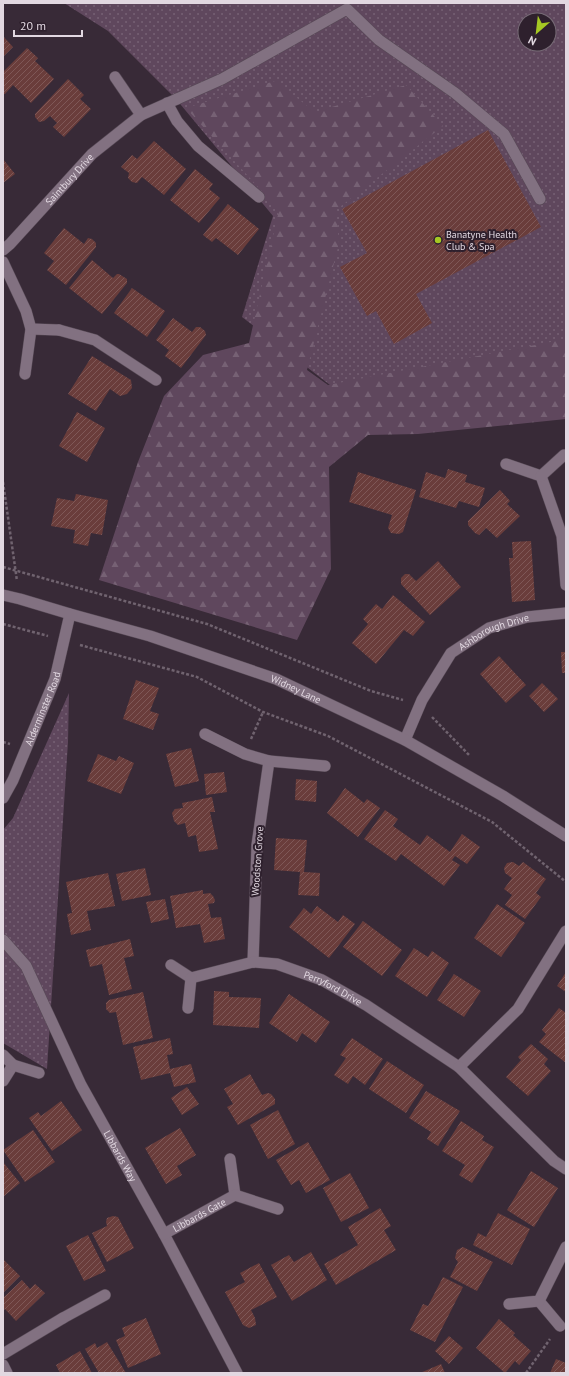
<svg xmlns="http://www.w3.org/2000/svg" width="569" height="1376" viewBox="0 0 569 1376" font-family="'PT Sans',sans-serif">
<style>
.grass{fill:url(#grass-dots);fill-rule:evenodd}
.forest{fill:url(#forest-firs)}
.building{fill:url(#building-hatch)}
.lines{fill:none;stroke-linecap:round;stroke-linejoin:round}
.service-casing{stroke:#564955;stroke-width:12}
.minor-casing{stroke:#564955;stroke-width:12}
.tertiary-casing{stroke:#564955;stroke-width:12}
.path{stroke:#70636f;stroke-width:2.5;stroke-dasharray:3 2;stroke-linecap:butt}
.service{stroke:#827181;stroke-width:11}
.minor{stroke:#827181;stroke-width:11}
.tertiary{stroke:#827181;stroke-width:11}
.poi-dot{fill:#a5c823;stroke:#2e202d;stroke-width:1.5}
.labels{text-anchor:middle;stroke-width:4;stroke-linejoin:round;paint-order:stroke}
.street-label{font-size:10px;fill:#e2d8e1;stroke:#2e202d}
.poi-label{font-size:10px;fill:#e2d8e1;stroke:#2e202d;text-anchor:start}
</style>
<defs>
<pattern id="grass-dots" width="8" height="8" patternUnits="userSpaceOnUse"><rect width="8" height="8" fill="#5f475d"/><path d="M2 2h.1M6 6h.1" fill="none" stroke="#766174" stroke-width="1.8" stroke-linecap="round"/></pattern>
<pattern id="forest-firs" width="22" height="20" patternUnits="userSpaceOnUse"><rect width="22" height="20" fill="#5f475d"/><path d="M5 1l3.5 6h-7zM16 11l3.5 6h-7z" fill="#766174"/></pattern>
<pattern id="building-hatch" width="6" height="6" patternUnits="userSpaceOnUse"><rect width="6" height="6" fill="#6a3d3b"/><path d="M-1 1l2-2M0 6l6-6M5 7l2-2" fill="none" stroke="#7f5857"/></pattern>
</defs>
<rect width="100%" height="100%" fill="#382a37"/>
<path class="grass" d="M64 3H566V402L374 419 242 317 273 216 176 99 108 31ZM525 20H549V44H525Z
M69 693 68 742 47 1069 3 1043V830L13 818Z"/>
<path class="forest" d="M275 81 315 112 406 85 443 126 336 210 339 243 307 370 328 385 566 339V419L418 434 368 435 329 467 331 569 297 640 99 580 138 462 164 396 203 355 249 343 279 210 186 108Z"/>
<path class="building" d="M3 36 13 47 3 57Z
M27 48 38 58 35 61 54 79 31 103 13 85 5 94H3V72Z
M68 79 84 95 80 99 91 109 64 137 53 127 57 123 50 116 44 121 39 122 35 117V114Z
M488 130 541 227 416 294 432 323 394 344 376 311 367 316 340 267 367 253 342 209Z
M154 141 186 169 164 195 142 177 137 183 132 182 128 178 129 173 121 167 132 155 137 159Z
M3 159 15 174 3 183Z
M195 169 213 184 209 189 220 198 199 223 170 200Z
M228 204 259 229 238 255 216 238 212 242 203 235Z
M64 228 84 244 88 238 92 239 96 243V247L66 285 47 270 54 261 44 253Z
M92 260 113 278 117 274H119L127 279V283L102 314 69 288Z
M132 288 165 311 147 337 114 313Z
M173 318 192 332 196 327H200L205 331 206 335 181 368 165 356 169 350 156 340Z
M92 356 131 380 132 388 127 394 120 396 110 389 96 411 68 394Z
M77 412 105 428 87 462 59 446Z
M448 469 467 475 465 482 485 488 479 507 459 501 456 508 419 497 426 472 445 478Z
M358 472 416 490 403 532 399 534 391 533 388 528 392 515 349 502Z
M500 490 510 501 507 504 520 516 497 538 486 528 479 535 475 533 468 525V521Z
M76 494 108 500 102 535 91 533 88 546 73 543 75 530 51 526 57 498 74 501Z
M531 541 535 600 512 602 509 558H513L512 542Z
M438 561 461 587 430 615 401 584V578L405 574H409L416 581Z
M393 595 425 622 413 636 404 630 376 664 352 643 368 624 363 619 376 604 382 609Z
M561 652H566V673H562Z
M499 656 526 685 506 703 480 674Z
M136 680 159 688 150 711 159 714 153 730 123 719Z
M542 683 558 699 544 712 529 696Z
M191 748 199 781 175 787 166 754Z
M98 754 116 761 119 756 134 763 121 794 87 781Z
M224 772 227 792 206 795 204 774Z
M296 779 317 781 316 802 295 800Z
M345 788 364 803 367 799 380 808 358 837 327 813Z
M212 797 215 812H210L218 849 199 852 196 835 188 837 185 823 178 825 174 821 172 813 175 809 183 808 182 803Z
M385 810 398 819 393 826 420 845 427 835 450 852 462 834 480 847 467 864 455 856 452 860 460 865 444 886 401 854 396 861 364 839Z
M276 838 307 840 304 872 320 873 319 896 298 895 300 872 274 870Z
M513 862 519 866 523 862 546 879 536 893 541 897 525 919 505 905 512 895 504 889 512 878 505 873 504 868 507 863Z
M145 868 151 895 122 901 116 874Z
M108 873 115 906 87 911 91 930 71 935 67 914 72 913 66 882Z
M203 890V894L210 893 213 896 215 900 214 903 208 904 211 918 221 917 225 939 204 943 200 924 176 928 170 896Z
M165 899 169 919 151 923 146 902Z
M497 904 525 923 501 957 474 938Z
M317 906 338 922 343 915 355 924 329 958 289 927 304 908 311 914Z
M363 921 402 950 382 976 343 947Z
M130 939 134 956 124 958 132 989 109 995 102 964 90 967 86 950Z
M414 948 428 957 432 951 449 963 427 997 395 976Z
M566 972V992L557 986Z
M454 974 481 991 464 1017 437 1000Z
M214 991 229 992V997L261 998 259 1028 213 1025Z
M143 992 153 1038 123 1045 116 1012 110 1013 106 1009V1003L109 1000Z
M289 994 330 1022 316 1043 302 1033 297 1042 269 1023Z
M559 1008 566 1013V1063L539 1042 546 1034 542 1030Z
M170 1038 173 1054 167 1055 170 1069 191 1064 196 1082 174 1087 170 1073 141 1080 133 1047Z
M352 1038 383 1059 365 1085 353 1076 348 1084 334 1075 346 1058 340 1055Z
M531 1044 548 1059 544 1064 551 1071 528 1096 506 1077 521 1060 518 1057Z
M387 1061 424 1085 406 1113 369 1089Z
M250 1074 262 1095 268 1093 271 1094 275 1099V1104L238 1125 227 1107 233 1104 224 1089Z
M187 1087 199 1104 182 1115 171 1098Z
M426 1091 460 1111 438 1146 427 1139 431 1132 409 1118Z
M61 1101 82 1130 52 1151 29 1118 38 1112 41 1116Z
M278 1110 295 1144 268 1159 250 1125Z
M461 1121 484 1136 482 1140 494 1147 472 1183 459 1175 465 1165 442 1151Z
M180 1128 196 1155 177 1166 182 1175 166 1184 145 1148Z
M33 1130 55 1162 25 1182 3 1150Z
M308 1142 330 1180 306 1193 299 1180 291 1185 276 1160Z
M3 1162 20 1183 3 1197Z
M531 1171 558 1188 534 1227 507 1210Z
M350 1173 369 1208 341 1222 323 1188Z
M380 1208 391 1226 384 1230 396 1250 336 1285 324 1264 358 1245 348 1227Z
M498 1213 530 1229 512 1265 473 1245 478 1233 486 1237Z
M113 1216 118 1217 134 1248 107 1262 92 1233 107 1226 106 1222 107 1218Z
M88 1235 106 1271 84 1281 66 1246Z
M463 1247 493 1262 477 1291 450 1277 458 1262 455 1258 457 1250Z
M311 1252 327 1280 292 1301 271 1265 289 1255 294 1262Z
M3 1259 20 1276 3 1293Z
M259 1263 277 1297 251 1310 255 1318 256 1325 249 1328 243 1325 225 1292 245 1282 240 1273Z
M443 1277 463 1287 435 1342 410 1330 423 1304 428 1306Z
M22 1280 30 1289 35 1284 45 1293 16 1321 5 1309 3 1311V1298Z
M146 1318 161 1354 128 1368 116 1340 125 1336 122 1328Z
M499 1319 515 1333 513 1335 531 1351 519 1365 515 1361 505 1373 476 1348Z
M449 1336 463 1348 449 1364 435 1351Z
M107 1342 126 1373H99L85 1349 95 1343 97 1348Z
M80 1351 92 1373H60L56 1365Z
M556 1359 566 1363V1373H550Z
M441 1364 445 1373H420Z"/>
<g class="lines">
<defs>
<path id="service" d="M177 99 222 79 347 9 379 40 455 93 504 134 540 199
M167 103 177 121 198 146 259 197
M59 330 95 340 156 380
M63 1318 105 1295"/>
<g id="minor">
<path d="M115 77 141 115"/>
<path id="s1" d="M3 250 10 244 92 154 141 115 177 99"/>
<path d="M3 262 26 311 31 329 25 374"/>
<path d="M31 329 59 330"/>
<path d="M506 464 541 476 562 536 566 585"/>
<path d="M541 476 564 455"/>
<path d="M205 734 245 754 269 761 257 845 253 962"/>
<path id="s2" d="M405 740 422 700 451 653 489 628 527 617 566 613"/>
<path d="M269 761 325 766"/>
<path id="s3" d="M3 798 13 780 55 679 70 614"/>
<path id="s4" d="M3 940 26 966 81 1085 164 1234 237 1373"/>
<path id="s5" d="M171 965 191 978 253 962 277 964 322 980 366 1005 459 1067 518 1009 566 931"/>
<path d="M188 1008 191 978"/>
<path d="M3 1055 13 1065 3 1081"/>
<path d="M13 1065 39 1073"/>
<path d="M459 1067 554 1161 566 1169"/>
<path d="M230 1159 235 1195"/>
<path id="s6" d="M164 1234 235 1195 278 1209"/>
<path d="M539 1301 560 1326"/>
<path d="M509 1304 539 1301 566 1247"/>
<path d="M3 1354 63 1318"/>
<path d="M3 1365 7 1373"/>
</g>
<g id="tertiary">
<path id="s7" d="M3 595 20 599 70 614 150 636 276 679 405 740 503 796 566 836"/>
</g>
</defs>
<use href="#service" class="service-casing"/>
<use href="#minor" class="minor-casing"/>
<use href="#tertiary" class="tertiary-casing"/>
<path class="path" d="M3 482 17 581
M3 567 207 624 371 691 403 700
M3 624 48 636
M80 645 197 677 263 712 328 736 492 822 566 882
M432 717 469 755
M251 739 263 712
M3 742 10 744
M526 1373 550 1339"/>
<use href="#service" class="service"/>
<use href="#minor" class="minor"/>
<use href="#tertiary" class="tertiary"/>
</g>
<circle class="poi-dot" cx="438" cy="240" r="4"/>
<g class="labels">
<g class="street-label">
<text dy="4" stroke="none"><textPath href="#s1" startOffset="97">Saintbury Drive</textPath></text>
<text dy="4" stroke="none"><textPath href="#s2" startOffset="147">Ashborough Drive</textPath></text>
<text dy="4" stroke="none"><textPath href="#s7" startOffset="308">Widney Lane</textPath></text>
<text dy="4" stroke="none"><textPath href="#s3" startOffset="98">Alderminster Road</textPath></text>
<text transform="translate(257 861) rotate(-86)" y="4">Woodston Grove</text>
<text dy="4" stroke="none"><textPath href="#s5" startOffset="173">Perryford Drive</textPath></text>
<text dy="4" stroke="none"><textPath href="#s4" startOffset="247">Libbards Way</textPath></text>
<text dy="4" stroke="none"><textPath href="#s6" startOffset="40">Libbards Gate</textPath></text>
</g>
<g class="poi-label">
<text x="446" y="238">Banatyne Health<tspan x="446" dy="12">Club &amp; Spa</tspan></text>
</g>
</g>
<rect width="569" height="1376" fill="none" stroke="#e2d8e1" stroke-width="8"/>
<g transform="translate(537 32) rotate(208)"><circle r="19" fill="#2e202d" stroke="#766a75"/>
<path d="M0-3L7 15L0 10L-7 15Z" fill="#a5c823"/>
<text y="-6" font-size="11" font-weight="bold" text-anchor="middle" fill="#e2d8e1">N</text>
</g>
<path d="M14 30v6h68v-6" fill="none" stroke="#e2d8e1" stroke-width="2"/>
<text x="20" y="30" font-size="12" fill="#e2d8e1" stroke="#2e202d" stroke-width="3" paint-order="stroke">20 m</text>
</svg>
